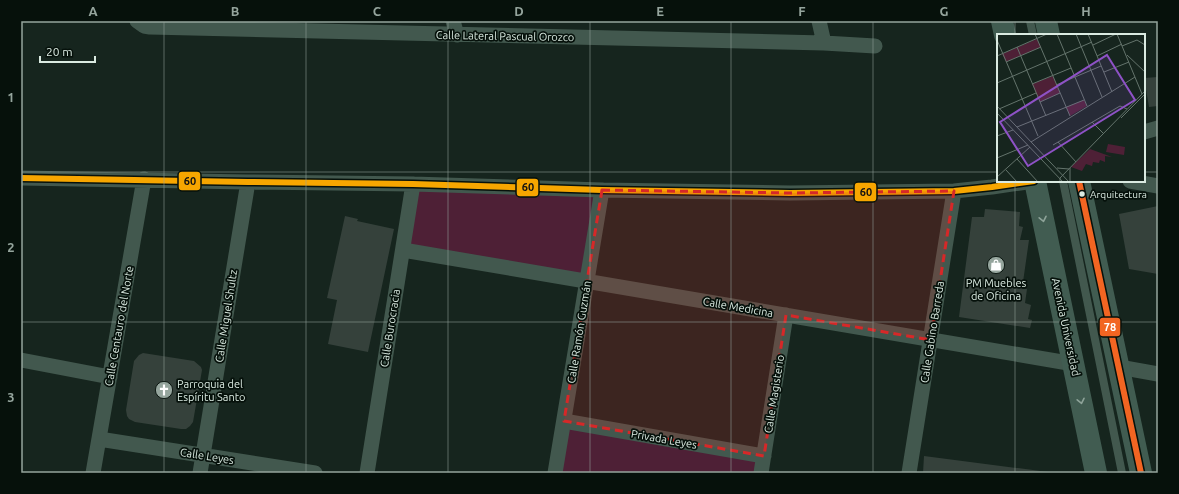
<svg xmlns="http://www.w3.org/2000/svg" width="1179" height="494" viewBox="0 0 1179 494" font-family="Ubuntu,sans-serif">
<style>
.green{fill:#4e2036}
.building{fill:#35413b}
.lines{fill:none;stroke-linecap:round;stroke-linejoin:round}
.service{stroke:#42584e;stroke-width:8}
.minor{stroke:#42584e;stroke-width:15}
.primary{stroke:#415c51;stroke-width:22}
.bus-1-casing{stroke:#06110b;stroke-width:9}
.bus-2-casing{stroke:#06110b;stroke-width:9}
.bus-1{stroke:#f7a600;stroke-width:6}
.bus-2{stroke:#f26522;stroke-width:6}
.oneway{stroke:#8ea399}
.marked{fill:#d62828;fill-opacity:0.2;stroke:#d62828;stroke-width:3;stroke-dasharray:8 5;stroke-linejoin:round}
.grid{fill:none;stroke:#95a59d;stroke-width:1;stroke-opacity:0.55}
.bus-dot{fill:#daeae1;stroke:#06110b;stroke-width:1.5}
.labels{text-anchor:middle;stroke-width:3.5;stroke-linejoin:round;paint-order:stroke}
.bus-label{font-size:10px;fill:#daeae1;stroke:#06110b;text-anchor:start}
.street-label{font-size:11px;fill:#daeae1;stroke:#06110b}
.poi-label{font-size:11px;fill:#daeae1;stroke:#06110b}
.inset-road{fill:none;stroke:#64746c;stroke-width:1}
.view{fill:#8e52c6;fill-opacity:0.15;stroke:#8e52c6;stroke-width:2}
.inset-edge{fill:none;stroke:#daeae1;stroke-width:2}
.line-badge{stroke:#06110b;stroke-width:1.5}
.badge-label{font-size:11px;text-anchor:middle;font-weight:bold;fill:#fff}
.pale-badge-label{font-size:11px;text-anchor:middle;font-weight:bold;fill:#111}
.neatline{fill:none;stroke:#95a59d;stroke-width:1.5}
.grid-label{font-size:13px;text-anchor:middle;font-weight:bold;fill:#95a59d}
</style>
<rect width="100%" height="100%" fill="#16251e"/>
<path class="green" d="M413 184 602 190 587 282 403 250Z
M564 421 764 456 761 473H555Z"/>
<path class="building" d="M1158 77V106L1149 107 1144 78Z
M1158 206V274L1129 269 1119 214Z
M985 209 1020 212 1019 226 1023 227 1020 240H1029L1022 289H1027L1025 303 1031 305 1028 319 1032 320 1030 328 959 317 972 217H984Z
M345 216 358 219 357 221 394 229 368 352 328 344 337 300 327 298Z
M143 353 194 361 201 367 202 370 193 422 190 426 186 429H181L135 422 129 419 127 416 126 410 134 361 139 355Z
M924 456 1048 472V473H923Z"/>
<g class="lines">
<path class="service" d="M1030 21 1033 35
M1063 181 1122 473"/>
<path class="minor" d="M137 21 144 26 150 27 824 43 875 46
M453 21 457 35
M819 21 824 43
M1144 132 1158 128
M21 178 248 182 413 184 602 190 790 193 954 191 992 187 1034 181
M1130 181 1158 186
M403 250 1074 364
M21 360 110 377
M1119 367 1158 374
M564 421 764 456
M99 439 315 473
M93 473 144 179
M200 473 248 182
M367 473 413 184
M555 473 602 190
M761 473 786 315
M909 473 954 191"/>
<path class="primary" d="M1002 21 1005 35
M1046 21 1049 35
M1035 181 1096 473
M1079 181 1141 473"/>
<defs>
<path id="bus-1" d="M21 178 248 182 413 184 602 190 790 193 954 191 992 187 1034 181"/>
<path id="bus-2" d="M1079 181 1141 473"/>
</defs>
<use href="#bus-1" class="bus-1-casing"/>
<use href="#bus-2" class="bus-2-casing"/>
<use href="#bus-1" class="bus-1"/>
<use href="#bus-2" class="bus-2"/>
</g>
<defs><path id="oneway-chevron" d="M-2-3.5L2.5 0L-2 3.5" fill="none" stroke-width="1.6" stroke-linecap="round" stroke-linejoin="round"/></defs>
<g class="oneway">
<use href="#oneway-chevron" transform="translate(1043 219) rotate(78)"/>
<use href="#oneway-chevron" transform="translate(1081 401) rotate(78)"/>
</g>
<path class="marked" d="M602 190 790 193 954 191 931 340 786 315 764 456 564 421Z"/>
<path class="grid" d="M164 21V473M306 21V473M448 21V473M590 21V473M731 21V473M873 21V473M1015 21V35M21 172H998M1144 172H1158M1015 181V473M21 322H1158"/>
<defs>
<symbol id="shop-disc" viewBox="-11 -11 22 22"><circle r="9.5" fill="#95a59d" stroke="#06110b"/><path d="M-5-2.5h2.3a2.7 3.5 0 0 1 5.4 0H5L5.5 6h-11ZM-1.5-2.5h3a1.5 2.3 0 0 0-3 0Z" fill="#fff"/></symbol>
<symbol id="church-disc" viewBox="-11 -11 22 22"><circle r="9.5" fill="#95a59d" stroke="#06110b"/><path d="M-1.2-6h2.4v3.5h3.3v2.4h-3.3V6h-2.4V-.1h-3.3v-2.4h3.3Z" fill="#fff"/></symbol>
</defs>
<g fill-rule="evenodd">
<use href="#shop-disc" x="986" y="255" width="20" height="20"/>
<use href="#church-disc" x="154" y="380" width="20" height="20"/>
</g>
<circle class="bus-dot" cx="1082" cy="194" r="3.5"/>
<g class="labels">
<g class="bus-label">
<text x="1090" y="198">Arquitectura</text>
</g>
<g class="street-label">
<text transform="translate(505 36) rotate(1)" y="4">Calle Lateral Pascual Orozco</text>
<text transform="translate(738 307) rotate(10)" y="4">Calle Medicina</text>
<text transform="translate(226 316) rotate(-81)" y="4">Calle Miguel Shultz</text>
<text transform="translate(119 326) rotate(-80)" y="4">Calle Centauro del Norte</text>
<text transform="translate(1066 327) rotate(78)" y="4">Avenida Universidad</text>
<text transform="translate(390 328) rotate(-81)" y="4">Calle Burocracia</text>
<text transform="translate(579 332) rotate(-81)" y="4">Calle Ramón Guzmán</text>
<text transform="translate(932 332) rotate(-81)" y="4">Calle Gabino Barreda</text>
<text transform="translate(774 394) rotate(-81)" y="4">Calle Magisterio</text>
<text transform="translate(664 439) rotate(10)" y="4">Privada Leyes</text>
<text transform="translate(207 456) rotate(9)" y="4">Calle Leyes</text>
</g>
<g class="poi-label">
<text x="996" y="287">PM Muebles<tspan x="996" dy="13">de Oficina</tspan></text>
<text x="177" y="388" text-anchor="start">Parroquia del<tspan x="177" dy="13">Espíritu Santo</tspan></text>
</g>
</g>
<g transform="translate(997 34)">
<rect width="148" height="148" fill="#16251e"/>
<path d="M40 5 44 13 9 28 5 20ZM56 42 63 59 43 68 35 50ZM87 66 90 72 73 82 69 73ZM111 110 128 113 127 121 109 118ZM93 115 115 123 108 122V128L103 126 102 129 96 128 95 132 89 130 85 137 74 133Z" fill="#4e2036"/>
<path class="inset-road" d="M38 0 73 82M60 0 90 72M79 0 105 63M91 0 115 58M120 0 145 60M0 6 41 102M96 11 119 0M125 12 140 6 148 11M20 13 49 82M130 21 148 38M0 22 50 0M100 22 125 10M9 28 44 13M107 38 132 28M0 49 95 8M35 50 74 34M59 51 104 32M43 68 63 59M0 72 72 148M2 75 39 59M0 79 66 148M124 84 148 60M95 88 107 100M20 93 87 66M0 102 16 96M34 108 138 43M61 108 79 128M56 111 123 72 130 75M0 124 31 111M20 125 41 148M60 134 72 135M73 134V148M9 136 20 148M0 143 33 113M63 148V144L148 57"/>
<path class="view" d="M110 21 138 66 31 132 3 88Z"/>
<rect width="148" height="148" class="inset-edge"/>
</g>
<g class="line-badge">
<rect x="178" y="171" width="23" height="20" rx="4" fill="#f7a600"/>
<rect x="516" y="178" width="23" height="19" rx="4" fill="#f7a600"/>
<rect x="854" y="182" width="23" height="20" rx="4" fill="#f7a600"/>
<rect x="1099" y="317" width="22" height="20" rx="4" fill="#f26522"/>
</g>
<g class="badge-label">
<text x="1110" y="331">78</text>
</g>
<g class="pale-badge-label">
<text x="190" y="185">60</text>
<text x="528" y="191">60</text>
<text x="866" y="196">60</text>
</g>
<rect width="1179" height="494" fill="none" stroke="#06110b" stroke-width="44"/>
<path d="M40 56v6h55v-6" fill="none" stroke="#daeae1" stroke-width="2"/>
<text x="46" y="56" font-size="12" fill="#daeae1" stroke="#06110b" stroke-width="3" paint-order="stroke">20 m</text>
<rect x="22" y="22" width="1135" height="450" class="neatline"/>
<g class="grid-label">
<text x="93" y="16">A</text>
<text x="235" y="16">B</text>
<text x="377" y="16">C</text>
<text x="519" y="16">D</text>
<text x="660" y="16">E</text>
<text x="802" y="16">F</text>
<text x="944" y="16">G</text>
<text x="1086" y="16">H</text>
<text x="11" y="102">1</text>
<text x="11" y="252">2</text>
<text x="11" y="402">3</text>
</g>
</svg>
